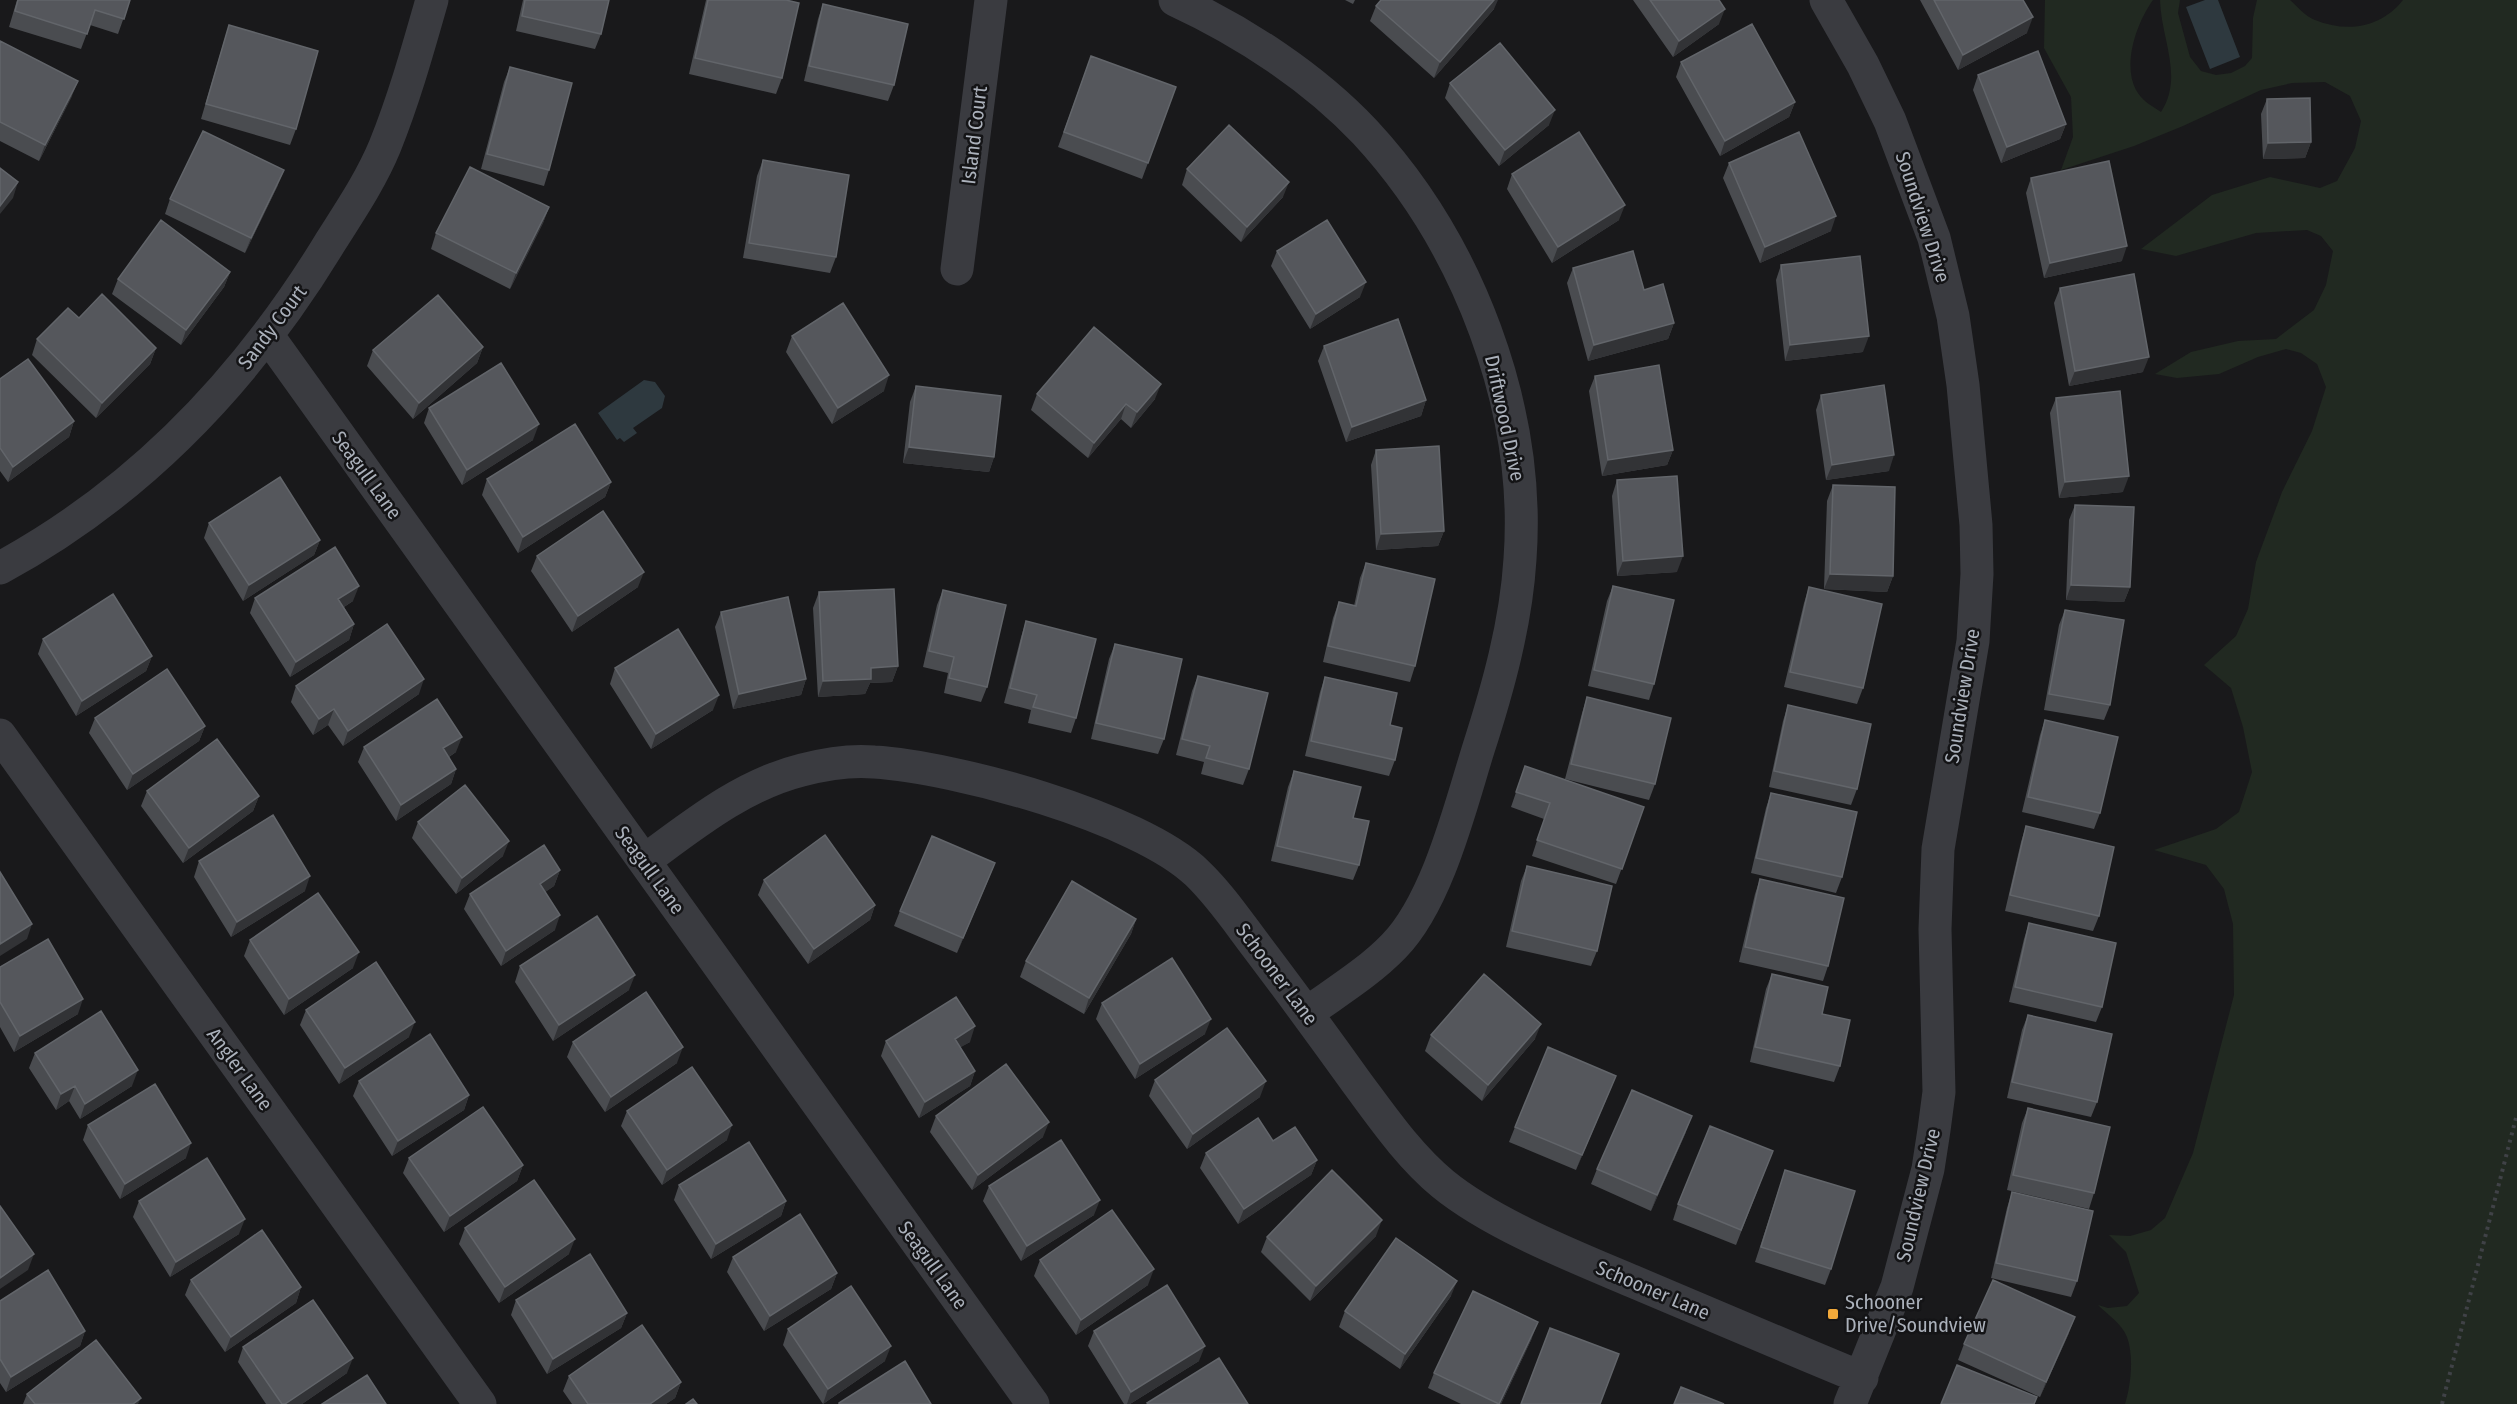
<svg xmlns="http://www.w3.org/2000/svg" width="2517" height="1404" viewBox="0 0 2517 1404" font-family="'Fira Sans Condensed',sans-serif">
<style>
.green{fill:#212921}
.water{fill:#2e393f}
.lines{fill:none;stroke-linecap:round;stroke-linejoin:round}
.path{stroke:#404247;stroke-width:4;stroke-dasharray:3 4.5;stroke-linecap:butt}
.minor{stroke:#3a3b40;stroke-width:33}
.wall{fill:#4a4c50}
.shaded-wall{fill:#323336}
.building{fill:#55575c;stroke:#62656a;stroke-width:1.5}
.poi-dot{fill:#f2a93a;stroke:#141416;stroke-width:2}
.labels{text-anchor:middle;stroke-width:5;stroke-linejoin:round;paint-order:stroke}
.street-label{font-size:20px;fill:#abb1bb;stroke:#141416}
.poi-label{font-size:20px;fill:#abb1bb;stroke:#141416;text-anchor:start}
</style>
<rect width="100%" height="100%" fill="#19191b"/>
<path class="green" d="M2045 0H2153C2137 22 2122 64 2136 90 2142 101 2152 106 2161 112 2184 77 2161 39 2160 0H2180L2178 13 2190 57 2201 71 2216 75 2231 73 2245 66 2252 58 2253 18 2257 0H2290C2297 6 2306 17 2315 20 2347 33 2381 28 2403 0H2517V1404H2125C2131 1385 2134 1356 2127 1337 2122 1324 2107 1314 2098 1305L2108 1308 2127 1306 2139 1293 2126 1252 2109 1235 2130 1236 2151 1230 2165 1218 2193 1153 2234 995 2233 924 2224 889 2206 865 2154 850 2216 829 2239 812 2252 772 2243 727 2231 688 2204 665 2236 636 2248 609 2256 562 2282 492 2312 431 2326 387 2317 364 2301 353 2286 349 2258 357 2219 374 2177 378 2155 374 2191 352 2238 341 2276 339 2314 310 2326 285 2333 251 2321 236 2307 230 2256 233 2176 256 2141 249 2212 195 2270 177 2320 188 2337 181 2355 148 2361 121 2350 96 2325 82 2292 83 2261 90 2183 126 2134 146 2061 170 2073 137 2071 97 2044 48Z"/>
<path class="water" d="M2205 0H2218L2240 57 2210 69 2186 7Z
M644 380 655 382 665 396 662 408 633 428 637 433 624 442 620 438 617 440 598 413Z"/>
<g class="lines">
<path class="path" d="M2442 1404 2517 1114"/>
<path class="minor" d="M1175 0C1244 32 1313 77 1365 132 1468 243 1531 408 1520 559 1516 624 1498 688 1478 750 1460 808 1437 902 1394 946 1369 972 1336 992 1307 1013
M1826 0 1863 65 1890 121 1934 238 1953 316 1963 385 1976 525 1977 574 1973 641 1938 849 1935 929 1939 1092 1934 1130 1928 1169 1897 1287 1850 1404
M957 269 991 0
M268 336 1033 1404
M0 568C142 491 248 378 331 241 350 211 371 180 385 146 404 99 418 49 432 0
M0 735 480 1404
M644 861C693 825 742 785 802 770 825 764 851 760 874 762 955 767 1139 817 1197 873 1220 895 1238 922 1257 947 1291 992 1324 1037 1357 1083 1383 1118 1409 1156 1443 1184 1492 1224 1573 1256 1632 1281 1708 1313 1785 1346 1862 1378"/>
</g>
<path class="wall" d="M17 0H130L118 34 90 25 81 49 9 27Z
M523 0H609L601 34 595 49 516 31Z
M706 0H786L782 78 776 94 689 74Z
M1345 0H1355L1353 4Z
M1633 0H1719V24L1673 57Z
M1920 0H2023L2027 33 1958 70Z
M823 4 894 85 888 101 804 81 818 19Z
M1376 6 1494 9 1434 78 1370 21Z
M229 25 296 129 290 145 201 119 224 41Z
M0 41 72 96 39 161 0 141Z
M1091 56 1176 87 1142 179 1058 147Z
M1681 62 1795 102 1789 117 1720 156 1676 77Z
M510 67 549 170 544 186 481 169 504 82Z
M1978 75 2066 124 2060 139 2001 163 1973 90Z
M1450 83 1549 125 1499 166 1445 98Z
M2267 99 2311 142 2305 158 2263 159 2261 114Z
M763 160 836 257 830 273 743 258 757 176Z
M1729 163 1831 231 1760 263 1723 178Z
M1187 169 1283 197 1241 242 1182 185Z
M1512 174 1619 220 1552 263 1507 189Z
M2031 178 2122 261 2044 278 2026 193Z
M278 185 245 253 165 214 170 199Z
M549 207 543 223 510 289 431 249 436 233Z
M1277 251 1360 297 1310 329 1271 266Z
M1781 265 1863 352 1785 361 1776 280Z
M1573 268 1674 323 1668 339 1588 361 1567 283Z
M230 272 224 287 181 345 112 294 118 279Z
M2060 288 2143 372 2069 386 2054 303Z
M79 318 156 348 150 364 96 418 32 355 37 339Z
M792 336 884 391 832 424 786 352Z
M1324 346 1426 400 1421 416 1346 442 1318 361Z
M483 347 477 363 413 419 367 366 373 350Z
M1595 376 1673 450 1667 465 1602 476 1589 391Z
M0 379 74 421 69 437 8 482 0 471Z
M916 386 994 457 989 472 903 463 910 402Z
M1037 394 1155 399 1131 428 1121 419 1088 458 1031 410Z
M1821 395 1889 471 1826 480 1816 410Z
M2056 398 2123 492 2059 498 2050 413Z
M429 408 533 440 462 485 424 423Z
M1376 450 1444 531 1438 546 1376 550 1371 465Z
M487 479 611 482 605 497 518 553 482 495Z
M1617 480 1677 572 1617 576 1612 496Z
M1833 485 1893 576 1887 592 1824 589 1827 501Z
M2075 505 2130 587 2124 602 2066 600 2069 520Z
M209 523 320 540 314 555 243 601 204 538Z
M537 556 638 587 572 632 531 571Z
M1366 563 1415 666 1410 682 1323 662 1333 618 1339 602 1354 606 1360 578Z
M1613 586 1654 684 1649 700 1588 686 1607 601Z
M1809 587 1863 688 1857 704 1784 687 1804 603Z
M943 590 987 687 981 702 944 693 948 673 923 667 937 605Z
M819 592 898 666 892 682 870 683 865 694 818 697 813 608Z
M255 598 353 601 344 607 354 624 349 640 290 677 250 613Z
M2065 610 2110 705 2104 720 2044 710 2059 625Z
M721 612 806 679 801 695 733 709 715 627Z
M1026 621 1076 718 1071 733 1028 723 1031 710 1004 703 1021 637Z
M43 639 152 656 146 671 76 716 38 654Z
M1115 644 1164 739 1158 754 1091 739 1109 659Z
M615 668 713 710 651 749 610 684Z
M1198 676 1249 769 1243 785 1201 774 1204 762 1176 755 1192 691Z
M1325 677 1390 725 1395 760 1389 776 1305 756 1320 692Z
M296 686 419 694 343 746 328 725 313 735 291 702Z
M1587 697 1655 784 1649 800 1565 779 1582 713Z
M1788 705 1857 789 1851 805 1769 787 1783 721Z
M95 718 205 726 199 741 127 790 89 733Z
M2045 720 2100 813 2094 829 2022 812 2040 735Z
M364 747 456 752 449 757 456 769 451 784 396 821 358 762Z
M1525 766 1644 807 1616 884 1532 856 1544 819 1511 807Z
M1294 771 1353 818 1359 865 1353 880 1271 861 1288 787Z
M147 791 259 796 253 811 183 863 141 806Z
M1771 793 1842 877 1836 893 1751 873 1766 808Z
M418 822 503 856 456 894 412 838Z
M2026 826 2099 916 2093 931 2005 911 2021 842Z
M199 861 305 891 231 937 194 877Z
M995 863 989 878 957 953 894 926 900 911Z
M1527 866 1597 951 1591 966 1506 947 1521 881Z
M560 870 554 886 545 892 555 930 501 966 464 909 470 894Z
M1760 879 1828 966 1823 981 1739 962 1755 894Z
M764 880 875 905 870 920 808 964 758 895Z
M1136 919 1131 934 1084 1014 1020 977 1026 961Z
M2029 923 2102 1007 2096 1022 2009 1002 2024 939Z
M250 940 353 968 284 1015 244 956Z
M520 966 629 990 553 1041 515 982Z
M0 967 78 1014 14 1052 0 1027Z
M1772 974 1822 1014 1840 1066 1834 1082 1750 1062 1766 989Z
M1102 1003 1205 1034 1135 1079 1096 1019Z
M306 1010 409 1037 339 1084 300 1025Z
M2028 1015 2097 1102 2091 1117 2007 1098 2022 1030Z
M1431 1035 1535 1039 1482 1101 1425 1051Z
M886 1041 970 1042 960 1047 975 1071 970 1086 919 1118 881 1056Z
M573 1042 677 1063 605 1112 567 1057Z
M35 1053 132 1086 80 1119 69 1101 56 1110 29 1068Z
M1616 1076 1576 1170 1509 1142 1515 1127Z
M1155 1080 1260 1097 1187 1149 1149 1096Z
M359 1081 469 1095 464 1110 392 1156 353 1096Z
M2028 1108 2094 1193 2089 1209 2007 1190 2022 1123Z
M627 1111 727 1140 662 1185 621 1126Z
M936 1116 1043 1137 972 1190 930 1132Z
M88 1125 186 1158 120 1199 83 1140Z
M1686 1132 1651 1211 1591 1184 1597 1169Z
M1273 1141 1317 1160 1311 1175 1238 1224 1200 1168 1206 1153Z
M1773 1151 1736 1245 1673 1220 1678 1204Z
M409 1158 523 1165 517 1181 444 1232 403 1173Z
M1785 1170 1831 1269 1825 1285 1755 1262Z
M679 1185 786 1201 781 1216 711 1259 674 1200Z
M989 1186 1094 1215 1021 1261 983 1201Z
M2012 1192 2077 1281 2071 1297 1991 1278 2007 1208Z
M139 1201 239 1234 170 1277 133 1217Z
M465 1228 569 1254 499 1303 459 1244Z
M1376 1236 1310 1301 1261 1252 1267 1237Z
M733 1257 837 1273 831 1289 764 1331 727 1272Z
M1040 1260 1148 1285 1076 1335 1034 1276Z
M191 1280 301 1287 296 1303 225 1352 185 1295Z
M1451 1296 1400 1369 1339 1327 1345 1311Z
M516 1300 627 1313 621 1328 547 1374 511 1315Z
M0 1301 85 1331 80 1346 6 1392 0 1383Z
M788 1329 885 1361 823 1404 783 1345Z
M1094 1331 1199 1361 1130 1404H1124L1088 1346Z
M2069 1333 2040 1397 1958 1360 1964 1344Z
M1532 1338 1501 1404H1461L1428 1388 1434 1373Z
M243 1347 347 1373 302 1404H266L238 1362Z
M569 1376 681 1382 675 1398 666 1404H572L563 1391Z
M27 1394 138 1404H23Z"/>
<path class="shaded-wall" d="M1494 0H1498L1494 9 1434 78 1440 62Z
M1725 9 1719 24 1673 57 1679 41Z
M2033 17 2027 33 1958 70 1963 55Z
M78 81 72 96 39 161 45 145Z
M1795 102 1789 117 1720 156 1725 141Z
M1555 110 1549 125 1499 166 1505 150Z
M2066 124 2060 139 2001 163 2007 147Z
M2311 142 2305 158 2263 159 2268 143Z
M284 170 278 185 245 253 251 238Z
M18 182 13 198 0 214V206Z
M1289 182 1283 197 1241 242 1247 227Z
M1625 205 1619 220 1552 263 1558 247Z
M549 207 543 223 510 289 516 273Z
M1836 216 1831 231 1760 263 1765 247Z
M2127 246 2122 261 2044 278 2050 263Z
M230 272 224 287 181 345 186 330Z
M1366 282 1360 297 1310 329 1316 314Z
M1674 323 1668 339 1588 361 1594 345Z
M1869 336 1863 352 1785 361 1790 345Z
M483 347 477 363 413 419 419 403Z
M156 348 150 364 96 418 102 403Z
M2149 357 2143 372 2069 386 2075 371Z
M889 375 884 391 832 424 838 408Z
M1161 384 1155 399 1131 428 1137 412Z
M1426 400 1421 416 1346 442 1352 427Z
M1126 404 1121 419 1088 458 1094 443Z
M74 421 69 437 8 482 13 467Z
M539 424 533 440 462 485 467 470Z
M909 447 994 457 989 472 903 463Z
M1673 450 1667 465 1602 476 1608 460Z
M1894 455 1889 471 1826 480 1832 465Z
M2129 476 2123 492 2059 498 2065 482Z
M611 482 605 497 518 553 523 537Z
M1444 531 1438 546 1376 550 1381 534Z
M320 540 314 555 243 601 249 585Z
M1683 556 1677 572 1617 576 1623 561Z
M644 572 638 587 572 632 578 616Z
M1830 574 1893 576 1887 592 1824 589Z
M2071 585 2130 587 2124 602 2066 600Z
M359 586 353 601 333 614 338 599Z
M354 624 349 640 290 677 296 662Z
M152 656 146 671 76 716 82 701Z
M898 666 892 682 870 683 865 694 818 697 823 681 871 668Z
M424 679 419 694 343 746 348 731Z
M806 679 801 695 733 709 739 694Z
M719 695 713 710 651 749 656 734Z
M334 709 328 725 313 735 319 719Z
M205 726 199 741 127 790 133 774Z
M462 737 456 752 438 764 443 748Z
M456 769 451 784 396 821 401 805Z
M259 796 253 811 183 863 189 848Z
M509 841 503 856 456 894 462 878Z
M995 863 989 878 957 953 963 938Z
M560 870 554 886 534 900 540 884Z
M310 876 305 891 231 937 237 922Z
M875 905 870 920 808 964 814 949Z
M560 915 555 930 501 966 506 951Z
M1136 919 1131 934 1084 1014 1089 998Z
M32 924 27 939 0 956V944Z
M359 952 353 968 284 1015 289 999Z
M635 975 629 990 553 1041 559 1025Z
M83 999 78 1014 14 1052 20 1036Z
M1211 1019 1205 1034 1135 1079 1140 1064Z
M415 1022 409 1037 339 1084 345 1068Z
M1541 1024 1535 1039 1482 1101 1488 1085Z
M975 1026 970 1042 949 1054 955 1039Z
M683 1047 677 1063 605 1112 611 1097Z
M138 1070 132 1086 80 1119 85 1104Z
M975 1071 970 1086 919 1118 925 1102Z
M1616 1076 1610 1091 1576 1170 1582 1155Z
M1266 1081 1260 1097 1187 1149 1193 1134Z
M75 1086 69 1101 56 1110 61 1094Z
M469 1095 464 1110 392 1156 398 1141Z
M1692 1116 1686 1132 1651 1211 1657 1195Z
M1049 1122 1043 1137 972 1190 978 1175Z
M732 1125 727 1140 662 1185 667 1170Z
M191 1143 186 1158 120 1199 125 1184Z
M1317 1160 1311 1175 1238 1224 1244 1209Z
M523 1165 517 1181 444 1232 450 1216Z
M1100 1200 1094 1215 1021 1261 1027 1246Z
M786 1201 781 1216 711 1259 716 1244Z
M245 1219 239 1234 170 1277 176 1262Z
M1382 1220 1376 1236 1310 1301 1316 1286Z
M575 1239 569 1254 499 1303 505 1287Z
M34 1254 28 1270 0 1289V1278Z
M1154 1269 1148 1285 1076 1335 1081 1320Z
M837 1273 831 1289 764 1331 770 1316Z
M1457 1281 1451 1296 1400 1369 1405 1354Z
M301 1287 296 1303 225 1352 231 1337Z
M627 1313 621 1328 547 1374 553 1359Z
M2075 1317 2069 1333 2040 1397 2046 1382Z
M1538 1322 1532 1338 1501 1404H1499Z
M85 1331 80 1346 6 1392 11 1377Z
M891 1346 885 1361 823 1404 828 1389Z
M1205 1346 1199 1361 1130 1404H1127L1131 1392Z
M353 1358 347 1373 302 1404H285Z
M681 1382 675 1398 666 1404H650Z
M141 1398 138 1404H133Z"/>
<path class="building" d="M18 0H130L124 19 95 10 87 34 15 11Z
M525 0H609L601 34 522 16Z
M708 0H786L799 3 782 78 695 58Z
M1381 0H1494L1440 62 1376 6Z
M1650 0H1719L1725 9 1679 41Z
M1934 0H2023L2033 17 1963 55Z
M823 4 908 24 894 85 809 66Z
M1752 24 1795 102 1725 141 1681 62Z
M229 25 318 51 296 129 206 104Z
M0 41 78 81 45 145 0 122Z
M1500 43 1555 110 1505 150 1450 83Z
M2038 51 2066 124 2007 147 1978 75Z
M1091 56 1176 87 1148 163 1064 132Z
M510 67 572 83 549 170 487 154Z
M2310 98 2311 142 2268 143 2267 99Z
M1229 125 1289 182 1247 227 1187 169Z
M203 131 284 170 251 238 170 199Z
M1579 132 1625 205 1558 247 1512 174Z
M1799 132 1836 216 1765 247 1729 163Z
M763 160 849 175 836 257 749 243Z
M2109 161 2127 246 2050 263 2031 178Z
M470 167 549 207 516 273 436 233Z
M0 168 18 182 0 206Z
M161 220 230 272 186 330 118 279Z
M1327 220 1366 282 1316 314 1277 251Z
M1633 251 1644 290 1663 284 1674 323 1594 345 1573 268Z
M1860 256 1869 336 1790 345 1781 265Z
M2134 274 2149 357 2075 371 2060 288Z
M102 294 156 348 102 403 37 339 68 308 79 318Z
M438 295 483 347 419 403 373 350Z
M843 303 889 375 838 408 792 336Z
M1398 319 1426 400 1352 427 1324 346Z
M1094 327 1161 384 1137 412 1126 404 1094 443 1037 394Z
M28 359 74 421 13 467 0 448V379Z
M501 363 539 424 467 470 429 408Z
M1659 365 1673 450 1608 460 1595 376Z
M1884 385 1894 455 1832 465 1821 395Z
M916 386 1001 396 994 457 909 447Z
M2120 391 2129 476 2065 482 2056 398Z
M575 424 611 482 523 537 487 479Z
M1439 446 1444 531 1381 534 1376 450Z
M1677 476 1683 556 1623 561 1617 480Z
M280 477 320 540 249 585 209 523Z
M1833 485 1895 487 1893 576 1830 574Z
M2075 505 2134 507 2130 587 2071 585Z
M603 511 644 572 578 616 537 556Z
M335 547 359 586 338 599 354 624 296 662 255 598Z
M1366 563 1435 579 1415 666 1328 646 1339 602 1356 606Z
M1613 586 1674 600 1654 684 1594 670Z
M1809 587 1882 604 1863 688 1790 672Z
M894 589 898 666 871 668V679L823 681 819 592Z
M943 590 1006 605 987 687 949 678 954 657 929 651Z
M113 594 152 656 82 701 43 639Z
M788 597 806 679 739 694 721 612Z
M2065 610 2124 620 2110 705 2049 694Z
M1026 621 1096 639 1076 718 1033 707 1037 695 1010 688Z
M387 624 424 679 348 731 334 709 319 719 296 686Z
M678 629 719 695 656 734 615 668Z
M1115 644 1182 659 1164 739 1096 723Z
M167 669 205 726 133 774 95 718Z
M1198 676 1268 693 1249 769 1206 758 1210 746 1182 739Z
M1325 677 1397 693 1390 725 1402 728 1395 760 1311 741Z
M1587 697 1671 718 1655 784 1571 764Z
M437 699 462 737 443 748 456 769 401 805 364 747Z
M1788 705 1871 724 1857 789 1774 771Z
M2045 720 2118 737 2100 813 2028 797Z
M217 739 259 796 189 848 147 791Z
M1525 766 1644 807 1622 869 1537 840 1550 803 1516 792Z
M1294 771 1361 787 1353 818 1369 821 1359 865 1277 846Z
M465 785 509 841 462 878 418 822Z
M1771 793 1857 812 1842 877 1756 858Z
M273 815 310 876 237 922 199 861Z
M2026 826 2114 847 2099 916 2010 895Z
M825 835 875 905 814 949 764 880Z
M932 836 995 863 963 938 900 911Z
M544 845 560 870 540 884 560 915 506 951 470 894Z
M1527 866 1612 886 1597 951 1512 931Z
M0 872 32 924 0 944Z
M1760 879 1844 898 1828 966 1745 947Z
M1072 881 1136 919 1089 998 1026 961Z
M318 893 359 952 289 999 250 940Z
M597 916 635 975 559 1025 520 966Z
M2029 923 2116 943 2102 1007 2015 987Z
M48 939 83 999 20 1036 0 1002V967Z
M1172 958 1211 1019 1140 1064 1102 1003Z
M376 962 415 1022 345 1068 306 1010Z
M1484 974 1541 1024 1488 1085 1431 1035Z
M1772 974 1828 987 1822 1014 1850 1020 1840 1066 1755 1047Z
M646 992 683 1047 611 1097 573 1042Z
M956 997 975 1026 955 1039 975 1071 925 1102 886 1041Z
M101 1011 138 1070 85 1104 75 1086 61 1094 35 1053Z
M2028 1015 2112 1034 2097 1102 2012 1082Z
M1227 1028 1266 1081 1193 1134 1155 1080Z
M430 1034 469 1095 398 1141 359 1081Z
M1548 1047 1616 1076 1582 1155 1515 1127Z
M1006 1064 1049 1122 978 1175 936 1116Z
M692 1067 732 1125 667 1170 627 1111Z
M155 1084 191 1143 125 1184 88 1125Z
M1632 1090 1692 1116 1657 1195 1597 1169Z
M483 1107 523 1165 450 1216 409 1158Z
M2028 1108 2110 1127 2094 1193 2013 1175Z
M1258 1118 1273 1141 1295 1127 1317 1160 1244 1209 1206 1153Z
M1710 1126 1773 1151 1741 1230 1678 1204Z
M1061 1140 1100 1200 1027 1246 989 1186Z
M749 1142 786 1201 716 1244 679 1185Z
M207 1158 245 1219 176 1262 139 1201Z
M1332 1170 1382 1220 1316 1286 1267 1237Z
M1785 1170 1855 1191 1831 1269 1761 1247Z
M534 1180 575 1239 505 1287 465 1228Z
M2012 1192 2093 1211 2077 1281 1996 1263Z
M0 1206 34 1254 0 1278Z
M1112 1210 1154 1269 1081 1320 1040 1260Z
M800 1214 837 1273 770 1316 733 1257Z
M262 1230 301 1287 231 1337 191 1280Z
M1396 1238 1457 1281 1405 1354 1345 1311Z
M590 1254 627 1313 553 1359 516 1300Z
M48 1270 85 1331 11 1377 0 1359V1301Z
M1993 1280 2075 1317 2046 1382 1964 1344Z
M1167 1285 1205 1346 1131 1392 1094 1331Z
M851 1286 891 1346 828 1389 788 1329Z
M1473 1291 1538 1322 1499 1404 1434 1373Z
M313 1300 353 1358 285 1404H282L243 1347Z
M642 1325 681 1382 650 1404H588L569 1376Z
M1550 1328 1619 1354 1600 1404H1521Z
M96 1340 141 1398 133 1404H35L27 1394Z
M1219 1358 1248 1404H1148L1147 1403Z
M905 1361 931 1404H839V1403Z
M1957 1365 2037 1397 2034 1404H1941Z
M367 1375 386 1404H322Z
M1681 1387 1724 1404H1674Z
M693 1399 697 1404H686Z"/>
<rect class="poi-dot" x="1827" y="1308" width="12" height="12" rx="3"/>
<g class="labels">
<g class="street-label">
<text transform="translate(974 135) rotate(-83)" y="7">Island Court</text>
<text transform="translate(1923 217) rotate(72)" y="7">Soundview Drive</text>
<text transform="translate(272 327) rotate(-53)" y="7">Sandy Court</text>
<text transform="translate(1505 418) rotate(78)" y="7">Driftwood Drive</text>
<text transform="translate(367 475) rotate(54)" y="7">Seagull Lane</text>
<text transform="translate(1962 696) rotate(-81)" y="7">Soundview Drive</text>
<text transform="translate(650 870) rotate(54)" y="7">Seagull Lane</text>
<text transform="translate(1277 974) rotate(53)" y="7">Schooner Lane</text>
<text transform="translate(240 1069) rotate(54)" y="7">Angler Lane</text>
<text transform="translate(1918 1195) rotate(-77)" y="7">Soundview Drive</text>
<text transform="translate(933 1265) rotate(54)" y="7">Seagull Lane</text>
<text transform="translate(1653 1290) rotate(23)" y="7">Schooner Lane</text>
</g>
<g class="poi-label">
<text x="1845" y="1309">Schooner<tspan x="1845" dy="23">Drive/Soundview</tspan></text>
</g>
</g>
</svg>
